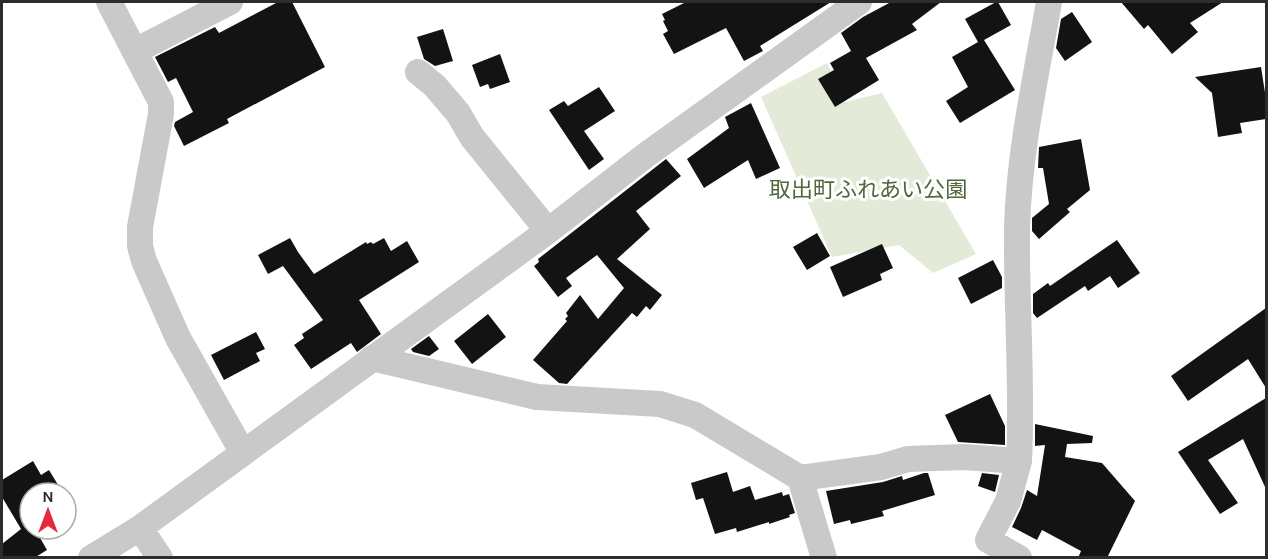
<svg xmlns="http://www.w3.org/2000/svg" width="1268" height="559" viewBox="0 0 1268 559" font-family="Karla,'Noto Sans JP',sans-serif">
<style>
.green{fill:#e3ead8}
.building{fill:#131313}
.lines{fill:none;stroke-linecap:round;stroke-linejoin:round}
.minor{stroke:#c9c9c9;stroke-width:26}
.labels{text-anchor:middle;stroke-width:6;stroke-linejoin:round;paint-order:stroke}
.park-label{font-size:22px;fill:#506739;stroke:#fff}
</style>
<rect width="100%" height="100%" fill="#fff"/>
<path class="green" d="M827 63 845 102 882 93 976 254 933 273 899 245 832 257 761 97Z"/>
<path class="building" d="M278 2H292L325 67 227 119 229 123 184 146 174 126 175 122 193 112 176 78 168 82 155 57 215 27 219 33Z
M686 2H831L760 46 763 51 744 61 726 28 674 54 663 34 668 31 663 21 665 20 662 14Z
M891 2H941L912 24 917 30 866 58 879 80 835 107 818 79 834 70 830 63 851 51 841 33 863 17Z
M996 2H998L1011 25 984 40 1015 90 960 123 946 101 968 87 952 57 978 42 965 19Z
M1121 2H1223L1190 23 1198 32 1172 54 1148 25 1144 29Z
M1072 12 1092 42 1065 61 1056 48 1061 19Z
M443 29 453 61 435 66 424 59 417 37Z
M500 54 510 82 490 89 488 84 480 87 472 65Z
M1261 67 1266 99V119L1240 123 1242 133 1218 137 1212 93 1195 77Z
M599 87 615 111 584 131 604 159 589 170 549 110 564 101 568 106Z
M751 103 780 168 756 179 748 160 704 188 687 159 729 128 725 117Z
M1081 139 1090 190 1067 209 1070 212 1039 239 1032 231V218L1049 204 1043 168H1038L1039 147Z
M666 159 681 176 636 211 650 229 617 259 662 295 650 310 646 306 637 317 632 313 567 384 559 383 533 360 567 321 565 319 568 316 566 313 580 295 598 319 624 288 597 255 566 278 572 286 558 297 534 266 539 262 538 259Z
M817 233 830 256 807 270 793 247Z
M290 238 298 252 314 274 366 242 367 244 371 242 373 244 384 238 391 251 407 241 419 262 359 300 381 334 357 352 351 343 311 369 294 345 304 338 302 334 323 320 283 266 268 274 258 255Z
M1117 240 1140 273 1118 288 1110 276 1088 291 1085 286 1037 318 1033 313V294L1048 283 1050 286Z
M882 244 893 268 880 274 882 280 843 297 830 267Z
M993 260 1002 277V288L971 304 958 278Z
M1266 308V388L1248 359 1188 401 1171 376Z
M488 314 506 337 472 364 454 341Z
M256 332 265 349 256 353 260 361 224 380 211 355Z
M429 336 439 349 429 356 413 352 411 349Z
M990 394 1005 426V445L958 442 945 415Z
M1266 398V489L1243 439 1208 460 1238 503 1220 514 1178 452Z
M1035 424 1093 436 1092 443 1067 444 1065 457 1102 463 1135 501 1107 558H1078L1081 551 1042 530 1037 540 1012 527 1021 508 1027 490 1037 496 1045 445 1035 446Z
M33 461 41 475 49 470 63 493H30V529H35L47 550 34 558H2V544L21 529 2 497V480Z
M727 472 733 492 750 486 755 500 782 492 783 496 789 494 795 513 789 515 790 517 769 524V522L737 532 736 528 715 534 703 498 696 500 691 483Z
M924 473H928L935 495 882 511 884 516 851 524 850 520 834 524 826 491 883 482 902 476 903 480Z
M982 473 999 475 995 492 978 486Z"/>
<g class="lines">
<path class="minor" d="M109 2 161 102V114L140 227V246L144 261 178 338 243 453
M135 51 230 2
M418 72 435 86 458 113 472 137 548 231
M372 358 537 397 660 404 695 415 800 478 881 467 908 459 964 457 1019 461C1023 384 1016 306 1017 228 1019 151 1036 77 1049 2
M1019 461 1008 501 988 540 1019 558
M800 478 824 558
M140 528 160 558
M91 558 140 528 548 231 646 155 859 2"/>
</g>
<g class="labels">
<g class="park-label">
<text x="868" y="197">取出町ふれあい公園</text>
</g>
</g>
<rect width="1268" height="559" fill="none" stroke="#2c2c2c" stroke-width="6"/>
<g transform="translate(48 511)"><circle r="28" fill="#ffffff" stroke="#ababab" stroke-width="1.5"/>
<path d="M0-4.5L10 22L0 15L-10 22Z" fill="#e7293e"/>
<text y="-9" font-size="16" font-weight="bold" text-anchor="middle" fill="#2c2c2c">N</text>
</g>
</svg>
